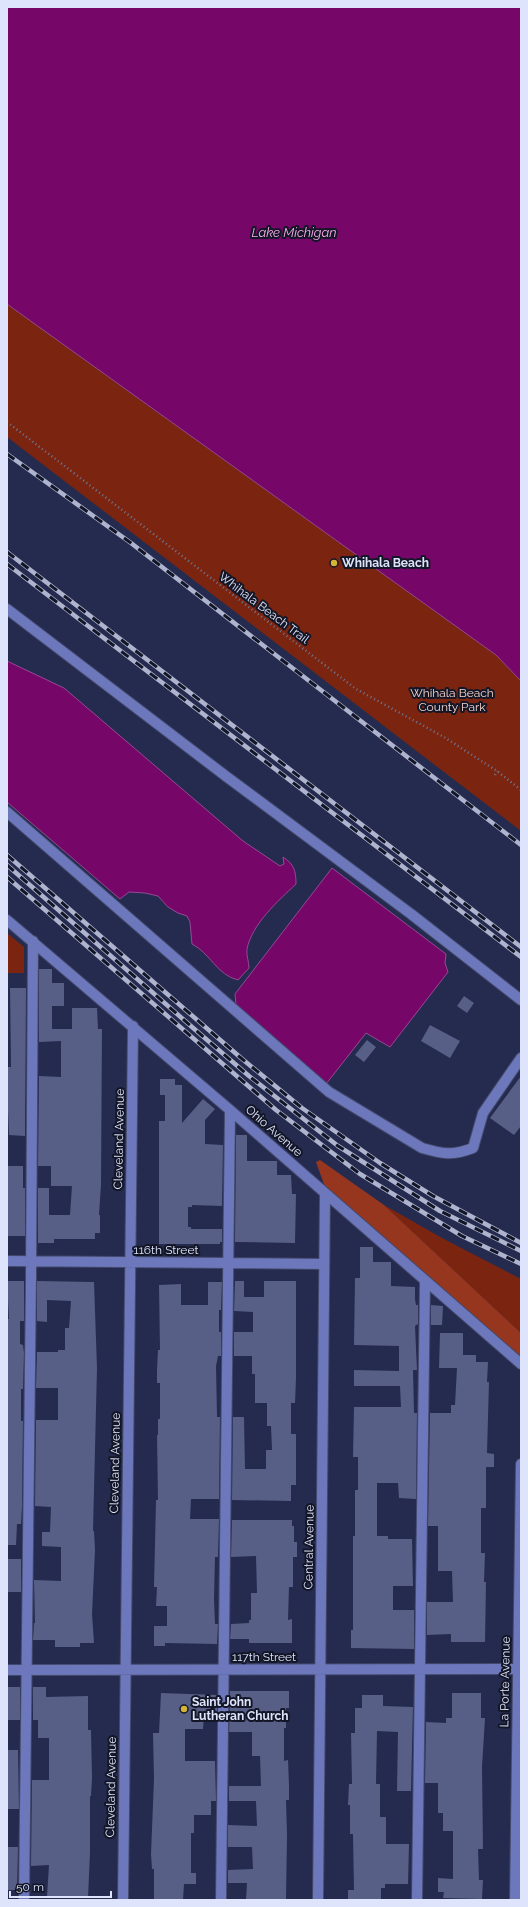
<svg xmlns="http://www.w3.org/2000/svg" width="528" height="1907" viewBox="0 0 528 1907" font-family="Raleway,sans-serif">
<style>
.green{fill:#7b2510}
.forest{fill:#97361f}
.water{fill:#760668;stroke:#954994}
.building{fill:#575f87}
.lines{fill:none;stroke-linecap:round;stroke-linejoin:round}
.minor-casing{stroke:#43496b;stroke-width:12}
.path{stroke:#707694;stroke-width:2.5;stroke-dasharray:1 3;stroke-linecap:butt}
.minor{stroke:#6c78bb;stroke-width:10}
.rail-casing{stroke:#aeb4ce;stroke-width:4.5}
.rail{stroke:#131626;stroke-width:3;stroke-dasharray:9;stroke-linecap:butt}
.poi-dot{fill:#d5b535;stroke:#131626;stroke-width:1.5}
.labels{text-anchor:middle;stroke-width:4;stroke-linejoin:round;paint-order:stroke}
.poi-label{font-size:12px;font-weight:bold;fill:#dee4fb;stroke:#131626;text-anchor:start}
.street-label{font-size:12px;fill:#dee4fb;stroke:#131626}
.park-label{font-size:12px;fill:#f4d3ca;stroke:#131626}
.water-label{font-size:13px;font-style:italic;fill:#fcaeeb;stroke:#131626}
</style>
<rect width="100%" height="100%" fill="#252b4f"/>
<path class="green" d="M7 304 496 655 521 681V831L7 437Z
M7 933 24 947V973H7Z
M384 1205 442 1238 521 1279V1333Z"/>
<path class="forest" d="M320 1160 384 1205 521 1333V1360L325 1187 316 1162Z"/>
<path class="water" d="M7 7H521V681L496 655 7 304Z
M7 661 64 688 243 841 280 866 284 864 283 857C294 864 296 871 296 884 278 901 252 924 247 949 246 955 249 962 249 968L238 980C217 975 210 953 192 944L190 922 187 916 178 913 168 907 158 896 145 893 129 892 120 899 7 802Z
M332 868 446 954 445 963 448 972 390 1047 366 1033 326 1084 236 1005 235 994Z"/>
<path class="building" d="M39 969H52V983H64V1006H52V1029H72V1008H97L98 1029H102L101 1185 99 1215H100V1233H95V1239H54V1243H38V1188H49V1215H70L72 1186H51V1166H38L39 1076 61 1077V1041L39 1042Z
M10 988H26L25 1136 9 1135 7 1085 8 1067H11Z
M464 996 474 1003 467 1013 457 1006Z
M430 1025 460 1041 450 1058 421 1041Z
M367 1040 376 1047 364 1062 355 1055Z
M521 1076V1126L514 1135 490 1118Z
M160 1079H175V1085H182V1123L203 1099 215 1109 205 1120V1144L223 1145 222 1206 192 1205V1207H188V1227H191V1229H222V1242H220V1244H159V1121H165V1095H160Z
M236 1135H247V1161H277V1175H291L292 1194H296L295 1243 235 1242Z
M7 1166H23V1188H25V1236H7Z
M360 1247H373V1262H391V1286L415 1287V1299L416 1305H418V1324L415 1326 417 1370H413L414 1413H417L416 1499 399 1498 398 1483H377V1536H388V1539H412L413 1586H393V1610H414V1649L351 1648V1630H353V1536H355V1490H358V1457H353L354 1407H401L400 1386H354V1370L399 1371V1346L354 1345 355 1278H360Z
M7 1281H24V1321H20V1344L23 1345 24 1353 23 1389H21V1421H23L22 1506 21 1524H17L16 1545H7V1319H9Z
M37 1281 94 1282 97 1368 93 1531H94L95 1550 92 1614 94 1643H80V1647H55V1640H33L34 1623H35L34 1580 61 1581V1547L42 1546V1532H50L51 1507 35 1506 36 1420H58V1388H36L37 1352H58V1350H65V1328H69L71 1301 47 1300V1322L37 1321Z
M235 1281H244V1297H264V1281H296V1378L295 1403H291V1434H296V1485H291V1501L232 1500 233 1417H244L245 1469H266V1450H272L271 1426H267V1403H255V1374H252V1356H234V1332H253V1312L234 1311Z
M208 1282H222L221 1310H219V1332H221V1356H218L216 1366 217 1417H220L219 1499H191L190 1519H219L218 1557H215L214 1599 215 1624H218L217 1644 165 1643V1646H154V1626H167V1606H156L157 1587H154L156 1500H158L157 1435H158V1419H160V1383H157V1370L158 1350H160L159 1285 181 1284V1305H208Z
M431 1305 443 1306 442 1325H431Z
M440 1333H463V1355H476V1362H488L487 1382H489L487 1453 494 1454V1467H486V1508H481V1553H485L484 1582H486L485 1642H451V1634L427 1635V1602H453L452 1571H438V1526H428L430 1413H451V1405H455L457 1368H439Z
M232 1520H292V1526H294V1542H297V1557H293V1587H289L288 1620 292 1619V1643H249V1639H230L231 1624 249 1623V1620H251V1593H257L256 1556 231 1557Z
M7 1559H21V1592H7Z
M7 1687H20V1720H7Z
M33 1687H46V1697L88 1696V1730H91L92 1778 91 1796H90V1853L88 1898 47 1897 49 1865 31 1866 32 1780H49V1738H38V1720H33Z
M230 1691H289V1708H286V1728H284V1761L288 1760 289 1785V1800H286L287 1835 286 1900H246L247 1883H228V1870L253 1869 252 1847H228V1825L257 1826 256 1801H229V1786H261L260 1756H252V1732H229Z
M161 1693 217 1695V1717L204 1716 203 1729H185V1761H215L216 1801H211V1815H194V1833H191V1873H196V1884H184L183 1900H154V1869H152L151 1854 154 1779 153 1733H159Z
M452 1693H481V1718H485L482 1767 483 1849H478L479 1880H483L482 1899 443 1898 444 1892H438V1878L453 1879V1831H443V1813H438V1783H425L426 1722 446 1723V1718H452Z
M362 1695H383V1706L413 1707 411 1791H397L398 1732 377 1731 376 1784H380V1817H386V1844H409L408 1884H385V1888H381V1900H348V1890H354L353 1834H350V1805H348L349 1784H352L351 1733H355V1708H362Z
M7 1750H18L19 1809H7Z
M7 1847H18L17 1890H7Z"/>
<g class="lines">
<defs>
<path id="minor" d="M7 609 227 777 411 914 521 1000
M7 812 329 1092 422 1148C443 1154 452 1156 473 1148L483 1113 521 1058
M7 920 230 1110 521 1364
M7 1261 324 1264
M7 1670 521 1669
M24 1900 31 1278 33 941
M123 1900 133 1026
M221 1900 230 1110
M318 1900 325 1194
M417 1900 425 1280
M515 1900 521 1464"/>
</defs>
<use href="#minor" class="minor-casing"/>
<path class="path" d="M7 422 356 689 444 737 497 771 521 790
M495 775 497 771"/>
<use href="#minor" class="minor"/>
<defs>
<path id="rail" d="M7 454 131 543 521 845
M7 552 521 947
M7 564 521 957
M7 855 241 1058 302 1108 380 1163 433 1196 521 1243
M7 865 192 1027 249 1076 338 1146 440 1211 521 1251
M7 877 276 1110 360 1174 462 1236 521 1264"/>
</defs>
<use href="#rail" class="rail-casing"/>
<use href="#rail" class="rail"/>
</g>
<g class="poi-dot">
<circle cx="334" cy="563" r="4"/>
<circle cx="184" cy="1709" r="4"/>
</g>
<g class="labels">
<g class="poi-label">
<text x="342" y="567">Whihala Beach</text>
<text x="192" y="1706">Saint John<tspan x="192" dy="14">Lutheran Church</tspan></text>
</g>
<g class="street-label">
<text transform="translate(264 608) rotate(37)" y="4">Whihala Beach Trail</text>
<text transform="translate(274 1131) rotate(41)" y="4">Ohio Avenue</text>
<text transform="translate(119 1139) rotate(-89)" y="4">Cleveland Avenue</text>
<text x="166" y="1254">116th Street</text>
<text transform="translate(115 1463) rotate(-89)" y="4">Cleveland Avenue</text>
<text transform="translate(309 1547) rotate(-89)" y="4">Central Avenue</text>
<text x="264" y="1661">117th Street</text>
<text transform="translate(505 1682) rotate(-89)" y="4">La Porte Avenue</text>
<text transform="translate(111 1787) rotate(-89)" y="4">Cleveland Avenue</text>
</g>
<g class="park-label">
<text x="452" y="697">Whihala Beach<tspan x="452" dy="14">County Park</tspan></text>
</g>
<g class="water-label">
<text x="294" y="237">Lake Michigan</text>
</g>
</g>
<rect width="528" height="1907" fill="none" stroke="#dee4fb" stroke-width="16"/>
<path d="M10 1891v6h101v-6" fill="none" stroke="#dee4fb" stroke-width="2"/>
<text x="16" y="1891" font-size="12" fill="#dee4fb" stroke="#131626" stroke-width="3" paint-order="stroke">50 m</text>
</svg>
